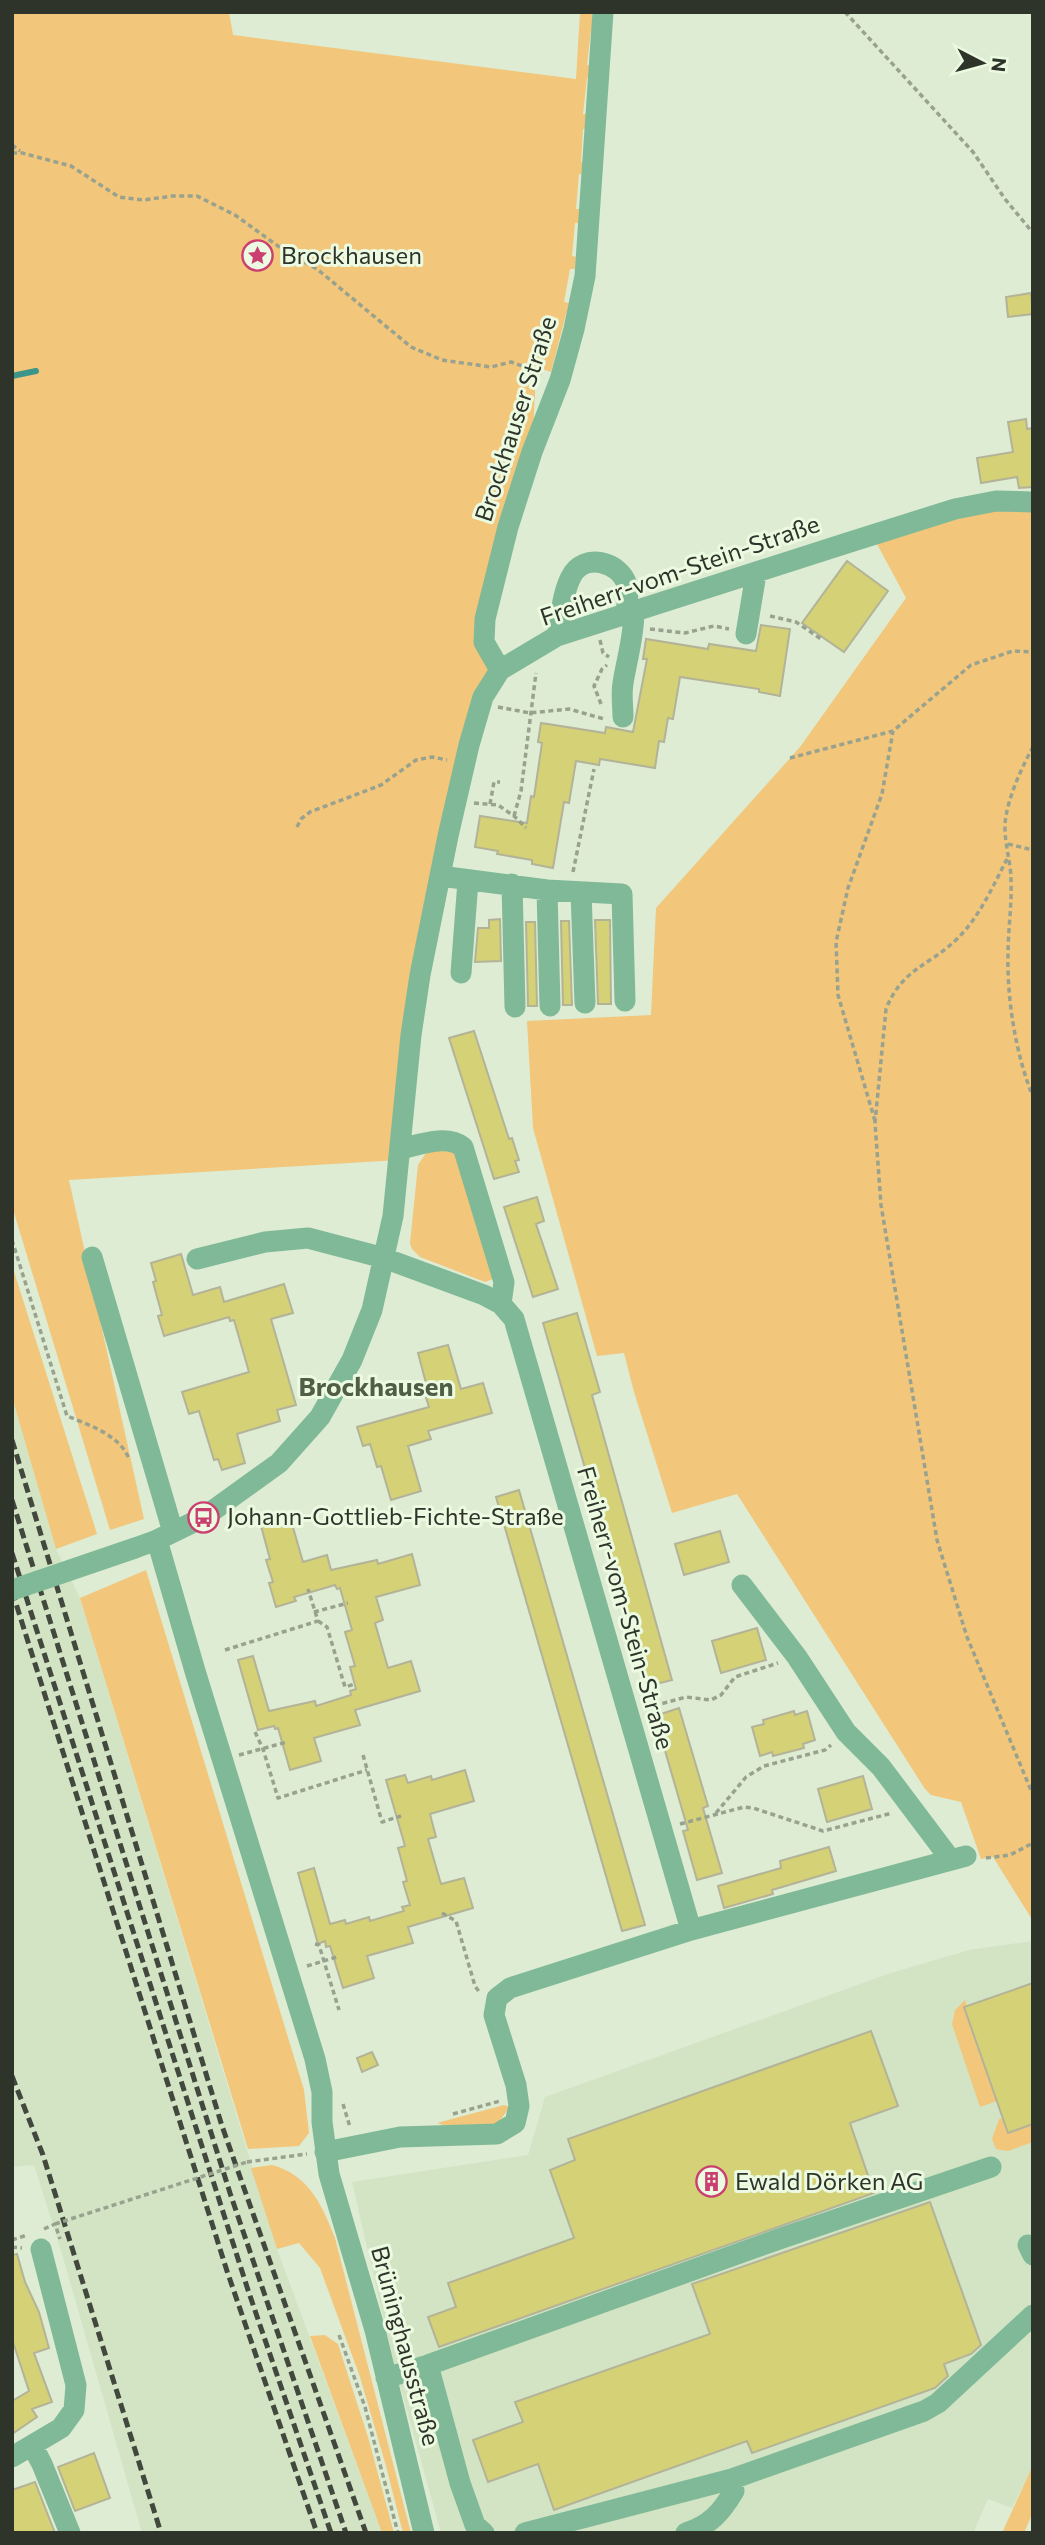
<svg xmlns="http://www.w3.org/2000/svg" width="1045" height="2545" viewBox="0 0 1045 2545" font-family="Commissioner,sans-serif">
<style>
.built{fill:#d2e4c4}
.green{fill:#f2c67b}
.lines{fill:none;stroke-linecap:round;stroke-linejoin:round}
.stream{stroke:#3b9588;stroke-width:6}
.building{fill:#d5d177;stroke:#b3b398;stroke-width:2}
.path{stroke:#98a28f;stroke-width:3.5;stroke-dasharray:5 3.5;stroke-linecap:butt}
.minor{stroke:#80b997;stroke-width:21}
.rail{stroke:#42483d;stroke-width:5;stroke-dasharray:10 5;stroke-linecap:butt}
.path-bridge{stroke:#98a28f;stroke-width:3.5;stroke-dasharray:5 3.5;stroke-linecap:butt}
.minor-bridge{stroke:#80b997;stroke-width:21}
.labels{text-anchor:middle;stroke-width:6;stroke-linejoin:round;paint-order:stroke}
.poi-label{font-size:24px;fill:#2f342b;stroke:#ebfae0;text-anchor:start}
.street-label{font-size:24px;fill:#2f342b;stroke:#ebfae0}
.neighbourhood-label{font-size:26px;font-weight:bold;fill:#505d47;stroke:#ebfae0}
</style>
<rect width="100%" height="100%" fill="#deecd3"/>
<path class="built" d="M12 1397 56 1549 80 1598 277 2249 382 2533H142L60 2247 34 2165 12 2167Z
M1033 1941V2465L1012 2508 988 2499 973 2533H441L395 2368 352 2182 528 2155 545 2097 891 1973 969 1950Z"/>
<path class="green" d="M12 12H229L233 35 576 79 580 12H592V18H597L596 30H591L587 65 593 66 592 78H587L583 114H589L588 129H583L581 162 585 163 584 174H579L576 209H582L581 223H575L572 256 576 257 575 269H570L564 302 569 303 551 372 539 368 536 373 532 452 485 619 500 670 469 745 399 1160 69 1180 144 1519 110 1530 12 1206Z
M1033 503V1921L993 1857 981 1859 961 1802 931 1795 925 1789 737 1494 672 1513 634 1392 624 1353 597 1356 533 1128 527 1021 651 1015 656 908 800 747 906 598 877 544 954 511Z
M432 1149 457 1153 493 1279 485 1282 420 1257 412 1249 410 1243 418 1165 426 1153Z
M12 1265 97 1534 56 1549 12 1397Z
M146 1570 304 2090 309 2133 299 2146 248 2149 80 1598Z
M965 2000 967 2006 964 2007 997 2101 980 2107 952 2024 955 2010Z
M504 2105 510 2107 497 2124 449 2127 437 2123Z
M1003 2118 1009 2133 1033 2124V2142L1008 2151 996 2149 992 2139 999 2119Z
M272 2165C309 2175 322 2205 335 2238L411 2533H403L386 2466 360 2377 320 2268 299 2243 277 2249 251 2168Z
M325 2335 338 2344 368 2437 394 2533H382L310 2336Z
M1033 2465V2512L1024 2533H1002Z"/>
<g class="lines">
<path class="stream" d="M12 376 36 371"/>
</g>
<path class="building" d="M1031 293 1033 314 1008 317 1006 297Z
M1026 419 1027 429 1033 428V487L1019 488 1017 477 981 483 977 458 1013 452 1008 422Z
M847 561 888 591 844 652 802 623Z
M761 625 790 629 780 696 759 692V689L680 677 673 719 668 718 664 742 659 741 655 768 600 759 599 765 576 761 569 803 564 802 553 868 532 864V860L497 854 498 851 475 847 480 816 527 823 531 796 534 797 542 743 538 742 541 723 605 733 606 727 633 732 647 659H643L646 639 708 649 709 644 756 651Z
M500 919 501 961 475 962 478 928H489V920Z
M595 920H610L611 1004H598Z
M561 921H569L572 1005H563Z
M526 922H535L537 1006H528Z
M474 1031 509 1139 512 1138 519 1160 515 1161 519 1172 494 1179 449 1038Z
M537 1197 544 1221 536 1224 558 1289 533 1297 504 1207Z
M181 1254 193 1295 220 1287 224 1302 284 1284 293 1313 271 1319 296 1405 277 1410 280 1421 237 1434 245 1463 222 1470 218 1459 214 1460 199 1411 189 1414 182 1392 249 1372 234 1320 230 1321 229 1317 164 1336 158 1316 162 1315 153 1282 156 1281 151 1263Z
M577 1313 600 1392 592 1395 672 1680 648 1686 543 1323Z
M448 1345 461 1389 483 1383 492 1413 428 1431 431 1439 408 1446 421 1491 391 1500 381 1466 377 1467 370 1444 363 1446 357 1427 429 1407 423 1388 427 1387 418 1353Z
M519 1490 645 1925 622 1931 496 1497Z
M290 1517 303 1562 327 1555 331 1570 377 1560 378 1564 412 1554 420 1585 376 1597 383 1620 375 1623 388 1668 411 1661 420 1691 355 1710 360 1725 314 1738 321 1761 290 1770 278 1728 275 1729 274 1726 258 1730 238 1660 253 1656 269 1711 315 1701 316 1706 351 1695 350 1691 356 1689 350 1667 355 1666 345 1632 352 1630 340 1588 337 1589 335 1585 294 1597 296 1601 276 1607 269 1583 273 1582 266 1560 270 1559 261 1526Z
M720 1531 729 1562 684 1575 675 1544Z
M757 1628 766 1660 721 1673 712 1641Z
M679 1708 708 1806 703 1808 722 1873 697 1880 683 1831 688 1830 655 1716Z
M794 1711 795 1715 807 1711 815 1740 803 1744 804 1748 773 1756 772 1752 760 1756 752 1727 764 1724 763 1720Z
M465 1770 474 1801 430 1814 436 1837 428 1839 441 1884 464 1878 473 1908 408 1927 413 1943 367 1956 374 1978 343 1988 330 1946 326 1947 325 1941 318 1944 298 1873 314 1868 330 1924 345 1920 346 1924 369 1917 370 1921 404 1911 402 1907 410 1905 403 1882 407 1881 398 1848 405 1846 386 1780 405 1775 408 1783 431 1776 432 1780Z
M863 1776 872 1809 827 1822 818 1789Z
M829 1847 836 1871 772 1890 773 1894 724 1908 718 1886 781 1868 780 1861Z
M1033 1983V2124L1008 2133 964 2007Z
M871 2031 898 2106 850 2123 874 2193 439 2347 428 2317 456 2307 448 2283 574 2238 550 2170 575 2160 568 2139Z
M372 2052 378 2065 362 2072 357 2058Z
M930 2202 981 2345 971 2354 944 2364 948 2376 935 2388 752 2453 747 2441 554 2510 538 2464 488 2482 473 2440 523 2422 515 2402 710 2334 692 2284Z
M17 2254 25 2282 39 2312 49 2348 34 2353 52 2402 32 2409 37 2417 12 2434V2401L29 2391 12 2339V2255Z
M94 2453 110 2498 75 2511 58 2467Z
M35 2482 55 2533H12V2490Z"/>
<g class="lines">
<path class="path" d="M845 12 973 152 1005 199 1033 233
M12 145 20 151
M12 153H22L71 166 119 197 143 200 173 196H197L235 215 289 254 317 269 411 347 442 360 491 367 511 362 542 373
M770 616 796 622 821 639
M650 629 685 633 714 626 729 629
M600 640 603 653 609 657
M601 704 594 686 602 669 607 665
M498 707 530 713 569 709 604 719
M1033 747C1022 767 1010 793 1006 816 1002 837 1011 860 1011 880 1012 905 1008 930 1008 955 1007 1001 1016 1055 1033 1097
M790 758 893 731 971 665 1013 651 1033 652
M474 803 498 805 514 816 526 828
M490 804 494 782H500
M514 816 521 791 536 673
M297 827 301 819 310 812 381 785 416 760 432 757 447 760
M1008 844 1033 850
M1007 859C993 886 980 916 958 938 930 966 903 967 886 1009L875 1123 881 1205 937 1540 967 1637 1033 1795
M573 872 594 769
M875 1121 838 995 836 942 848 888 882 794 893 731
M12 1240 67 1416C89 1425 120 1435 129 1459
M314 1612 348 1603
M318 1621 327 1627 345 1687 355 1684
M225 1650 318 1621 308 1589
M646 1708 686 1697 711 1700 721 1695 735 1677 778 1663
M255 1732 263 1749 278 1798 367 1770
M239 1755 287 1742
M363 1755 382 1822 401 1816
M716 1813 746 1777 764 1766 825 1750 831 1745
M680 1824 744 1807 753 1808 823 1831 892 1813
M986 1858 1010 1855 1033 1843
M442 1913 456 1921 475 1986 480 1993
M315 1944 319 1945 339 2010
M307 1966 337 1957
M343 2104 350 2127
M453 2114 500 2101
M247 2162 307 2154
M44 2229 55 2224 60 2239
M12 2240 27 2235
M12 2247 22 2248
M339 2335 365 2407 398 2533"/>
<path class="minor" d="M746 634 756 574
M557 636C561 617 562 594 571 577 583 552 620 561 627 585 629 594 627 604 626 613
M500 670 484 642 485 619 508 527 532 452 560 380 574 329 585 276 603 12
M623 717C623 706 621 694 623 683 627 658 634 637 634 611
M440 876 547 890 622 894 625 1001
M512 884 515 1007
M547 890 550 1006
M581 892 585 1003
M461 973 468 881
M400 1149C419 1145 446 1134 463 1147L504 1282 501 1304
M92 1257 173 1532
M197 1259 265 1242 308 1238 384 1258 484 1295 501 1304 514 1319 691 1930
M157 1540 195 1671 315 2059 322 2092V2122L329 2174 375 2330 424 2533
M135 1548 157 1540 204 1517 279 1463 320 1417 352 1360 372 1310 393 1216 411 1035 420 975 448 836 469 745 483 697 500 670 557 636 847 543 955 509 996 501 1033 502
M742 1585 797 1657 846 1732 881 1767 951 1860
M325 2152 400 2137 497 2134 515 2123 519 2106 516 2085 494 2015 497 1998 510 1988 691 1930 966 1856
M1028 2245 1033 2255
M386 2378 428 2365
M32 2445 42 2464 70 2533
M12 2457 61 2428 74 2410 76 2385 41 2249
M484 2533 475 2525 460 2483 428 2365 782 2238 991 2167
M525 2533 732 2479
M686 2533C710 2525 721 2513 734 2491L732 2479 924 2411 938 2403 1033 2315"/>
<path class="rail" d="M12 1440 222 2126 366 2533
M12 1500 230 2193 346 2533
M12 1553 248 2290 331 2533
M12 1591 227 2271 317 2533
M12 2076 43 2155 161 2533"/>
<path class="path-bridge" d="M55 2224 247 2162"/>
<path class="minor-bridge" d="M12 1590 135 1548"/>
</g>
<defs>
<symbol id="sight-ring" viewBox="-11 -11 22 22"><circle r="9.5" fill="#ebfae0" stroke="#ca3e70" stroke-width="1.5"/><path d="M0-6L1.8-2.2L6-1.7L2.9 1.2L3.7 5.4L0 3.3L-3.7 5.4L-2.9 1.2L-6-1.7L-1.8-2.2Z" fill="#ca3e70"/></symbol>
<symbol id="bus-ring" viewBox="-11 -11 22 22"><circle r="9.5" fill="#ebfae0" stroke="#ca3e70" stroke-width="1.5"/><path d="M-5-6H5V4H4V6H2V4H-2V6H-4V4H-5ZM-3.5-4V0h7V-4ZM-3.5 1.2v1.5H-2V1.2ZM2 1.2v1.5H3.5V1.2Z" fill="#ca3e70"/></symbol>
<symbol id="building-ring" viewBox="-11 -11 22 22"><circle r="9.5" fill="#ebfae0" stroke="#ca3e70" stroke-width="1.5"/><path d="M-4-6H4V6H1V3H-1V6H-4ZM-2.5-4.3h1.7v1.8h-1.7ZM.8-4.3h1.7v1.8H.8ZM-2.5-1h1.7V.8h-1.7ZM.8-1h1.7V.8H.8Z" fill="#ca3e70"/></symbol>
</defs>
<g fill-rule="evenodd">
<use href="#sight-ring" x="240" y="238" width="35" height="35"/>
<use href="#bus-ring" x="186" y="1500" width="35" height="35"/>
<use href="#building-ring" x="694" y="2164" width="35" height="35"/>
</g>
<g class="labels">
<g class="poi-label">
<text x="281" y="264">Brockhausen</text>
<text x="227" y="1525">Johann-Gottlieb-Fichte-Straße</text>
<text x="735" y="2190">Ewald Dörken AG</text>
</g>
<g class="street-label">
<text transform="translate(516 419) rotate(-72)" y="8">Brockhauser Straße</text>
<text transform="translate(680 571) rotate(-19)" y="8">Freiherr-vom-Stein-Straße</text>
<text transform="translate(625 1608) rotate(74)" y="8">Freiherr-vom-Stein-Straße</text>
<text transform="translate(405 2346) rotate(75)" y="8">Brüninghausstraße</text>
</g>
<g class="neighbourhood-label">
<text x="376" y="1396">Brockhausen</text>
</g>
</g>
<rect width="1045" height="2545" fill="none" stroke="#2f342b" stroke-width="28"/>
<g transform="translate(982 63) rotate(96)" stroke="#ebfae0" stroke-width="5" paint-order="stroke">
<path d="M0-5L12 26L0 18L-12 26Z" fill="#2f342b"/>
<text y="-10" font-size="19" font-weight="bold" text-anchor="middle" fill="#2f342b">N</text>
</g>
</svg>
